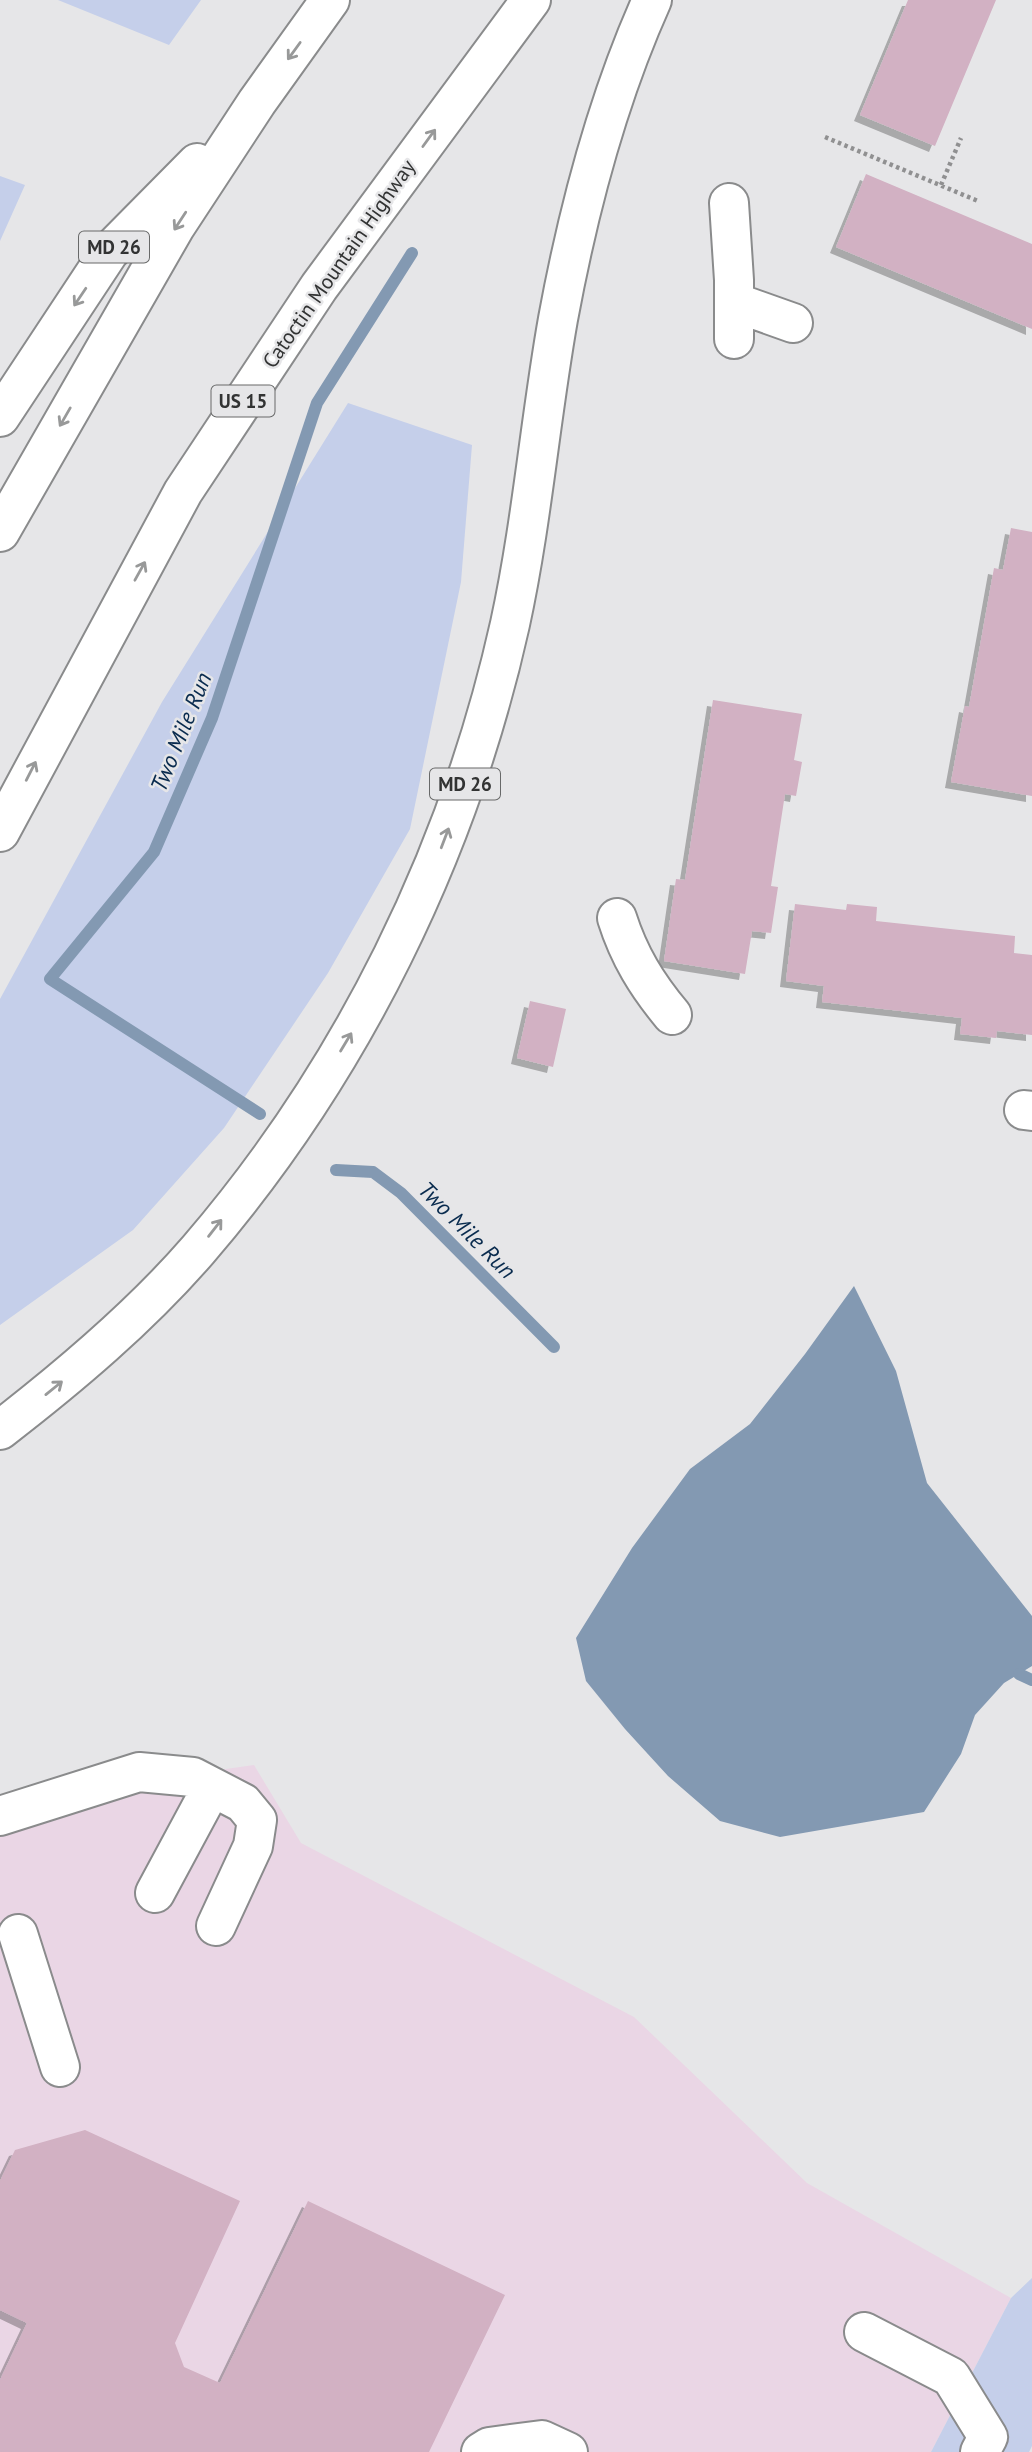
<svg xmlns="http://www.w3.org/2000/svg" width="1032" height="2452" viewBox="0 0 1032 2452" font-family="'PT Sans',sans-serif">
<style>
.commercial{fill:#ead6e5}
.green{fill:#c5cfea}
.water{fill:#8399b2}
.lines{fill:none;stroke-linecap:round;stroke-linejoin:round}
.stream{stroke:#8399b2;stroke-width:12}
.building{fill:#d2b1c3;filter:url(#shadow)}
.minor-casing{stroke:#8a8b8c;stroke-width:42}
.highway-casing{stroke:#8a8b8c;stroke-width:42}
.path{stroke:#909091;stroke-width:4.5;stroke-dasharray:3.5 3.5;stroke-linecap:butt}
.minor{stroke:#fff;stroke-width:38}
.highway{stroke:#fff;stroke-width:38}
.oneway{stroke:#989999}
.labels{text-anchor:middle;stroke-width:5;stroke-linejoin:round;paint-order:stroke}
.shield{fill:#e6e6e8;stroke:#686969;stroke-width:2}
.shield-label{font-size:19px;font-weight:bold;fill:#323333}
.street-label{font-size:21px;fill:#323333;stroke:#e6e6e8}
.water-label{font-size:23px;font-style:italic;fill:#092b4e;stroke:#e6e6e8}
</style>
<defs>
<filter id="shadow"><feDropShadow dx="-6" dy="6" stdDeviation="0" flood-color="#0004"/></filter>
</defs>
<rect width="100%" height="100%" fill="#e6e6e8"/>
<path class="commercial" d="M254 1765 301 1843 634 2017 807 2183 1011 2298 931 2452H0V1801Z"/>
<path class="green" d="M58 0H201L169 45Z
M0 176 25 185 0 241Z
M348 403 472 445 461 582 410 829 328 973 224 1128 133 1230 0 1325V999L162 702Z
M1032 2278V2446L1029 2452H931L1011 2298Z"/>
<path class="water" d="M854 1286 896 1371 927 1483 1032 1616V1666L1004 1683 975 1715 961 1754 924 1812 780 1837 720 1821 668 1776 625 1729 586 1681 576 1638 632 1548 690 1469 750 1424 805 1354Z"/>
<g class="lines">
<path class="stream" d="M260 1114 50 979 154 852 212 718 317 403 412 253
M336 1170 373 1172 401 1193 554 1347
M1019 1674 1032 1680"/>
</g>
<path class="building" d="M908 0H996L935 146 860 115Z
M866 174 1032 244V329L836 247Z
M1011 528 1032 532V796L951 782 965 706 969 707 994 568 1003 570Z
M713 700 802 714 794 760 802 762 796 796 785 794 771 886 778 887 771 933 752 931 745 974 664 961 676 879 685 880Z
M795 904 846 910 847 904 877 907 876 921 1015 936 1014 953 1032 955V1035L997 1031 996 1038 960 1034 962 1018 822 1002 824 986 786 981Z
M530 1001 566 1009 553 1067 517 1058Z
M85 2130 240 2201 175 2343 184 2367 220 2383 308 2201 505 2295 429 2452H0V2380L27 2323 0 2310V2181L15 2150Z"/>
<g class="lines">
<defs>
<path id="minor" d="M729 203 734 280V339
M734 302 793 323
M617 918C629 956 647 985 672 1015
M1024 1110 1032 1111
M0 1816 139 1772 193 1777 243 1803 257 1820 253 1846 216 1926
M155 1893 212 1787
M18 1934 60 2067
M864 2332 951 2377 988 2437 980 2452
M481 2452 489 2447 542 2440 568 2452"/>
<path id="highway" d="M0 417 109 252 197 163
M0 532 175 227 257 102 330 0
M0 832 183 492 319 287 531 0
M0 1430C70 1376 140 1317 198 1250 352 1071 459 853 510 624 532 523 540 420 558 319 578 211 607 100 652 0"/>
</defs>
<use href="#minor" class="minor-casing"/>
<use href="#highway" class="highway-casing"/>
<path class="path" d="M825 137 978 201
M941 185 961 138"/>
<use href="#minor" class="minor"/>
<use href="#highway" class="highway"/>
</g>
<defs><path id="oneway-shaft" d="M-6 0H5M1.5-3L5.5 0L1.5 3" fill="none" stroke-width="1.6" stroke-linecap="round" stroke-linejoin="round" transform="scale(1.75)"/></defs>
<g class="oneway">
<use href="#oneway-shaft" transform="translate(294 51) rotate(126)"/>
<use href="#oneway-shaft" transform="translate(429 138) rotate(-54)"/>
<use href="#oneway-shaft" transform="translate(180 221) rotate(123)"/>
<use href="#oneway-shaft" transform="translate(80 297) rotate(124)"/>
<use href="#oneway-shaft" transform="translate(65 417) rotate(120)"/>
<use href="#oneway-shaft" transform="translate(140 571) rotate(-61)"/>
<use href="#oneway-shaft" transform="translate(31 771) rotate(-63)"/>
<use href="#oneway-shaft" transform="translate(445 838) rotate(-69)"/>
<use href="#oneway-shaft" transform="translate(346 1042) rotate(-59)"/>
<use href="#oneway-shaft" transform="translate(215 1228) rotate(-52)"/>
<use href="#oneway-shaft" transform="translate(54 1388) rotate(-39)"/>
</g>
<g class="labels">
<g class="shield">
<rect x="79" y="231.5" width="70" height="31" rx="5"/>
<rect x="211.5" y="385.5" width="63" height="31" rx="5"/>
<rect x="430" y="768.5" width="70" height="31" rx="5"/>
</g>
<g class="shield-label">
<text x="114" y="254">MD 26</text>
<text x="243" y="408">US 15</text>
<text x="465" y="791">MD 26</text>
</g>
<g class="street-label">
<text transform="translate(339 264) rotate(-55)" y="7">Catoctin Mountain Highway</text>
</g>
<g class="water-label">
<text transform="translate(181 732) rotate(-68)" y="8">Two Mile Run</text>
<text transform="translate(467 1230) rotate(45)" y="8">Two Mile Run</text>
</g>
</g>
</svg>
